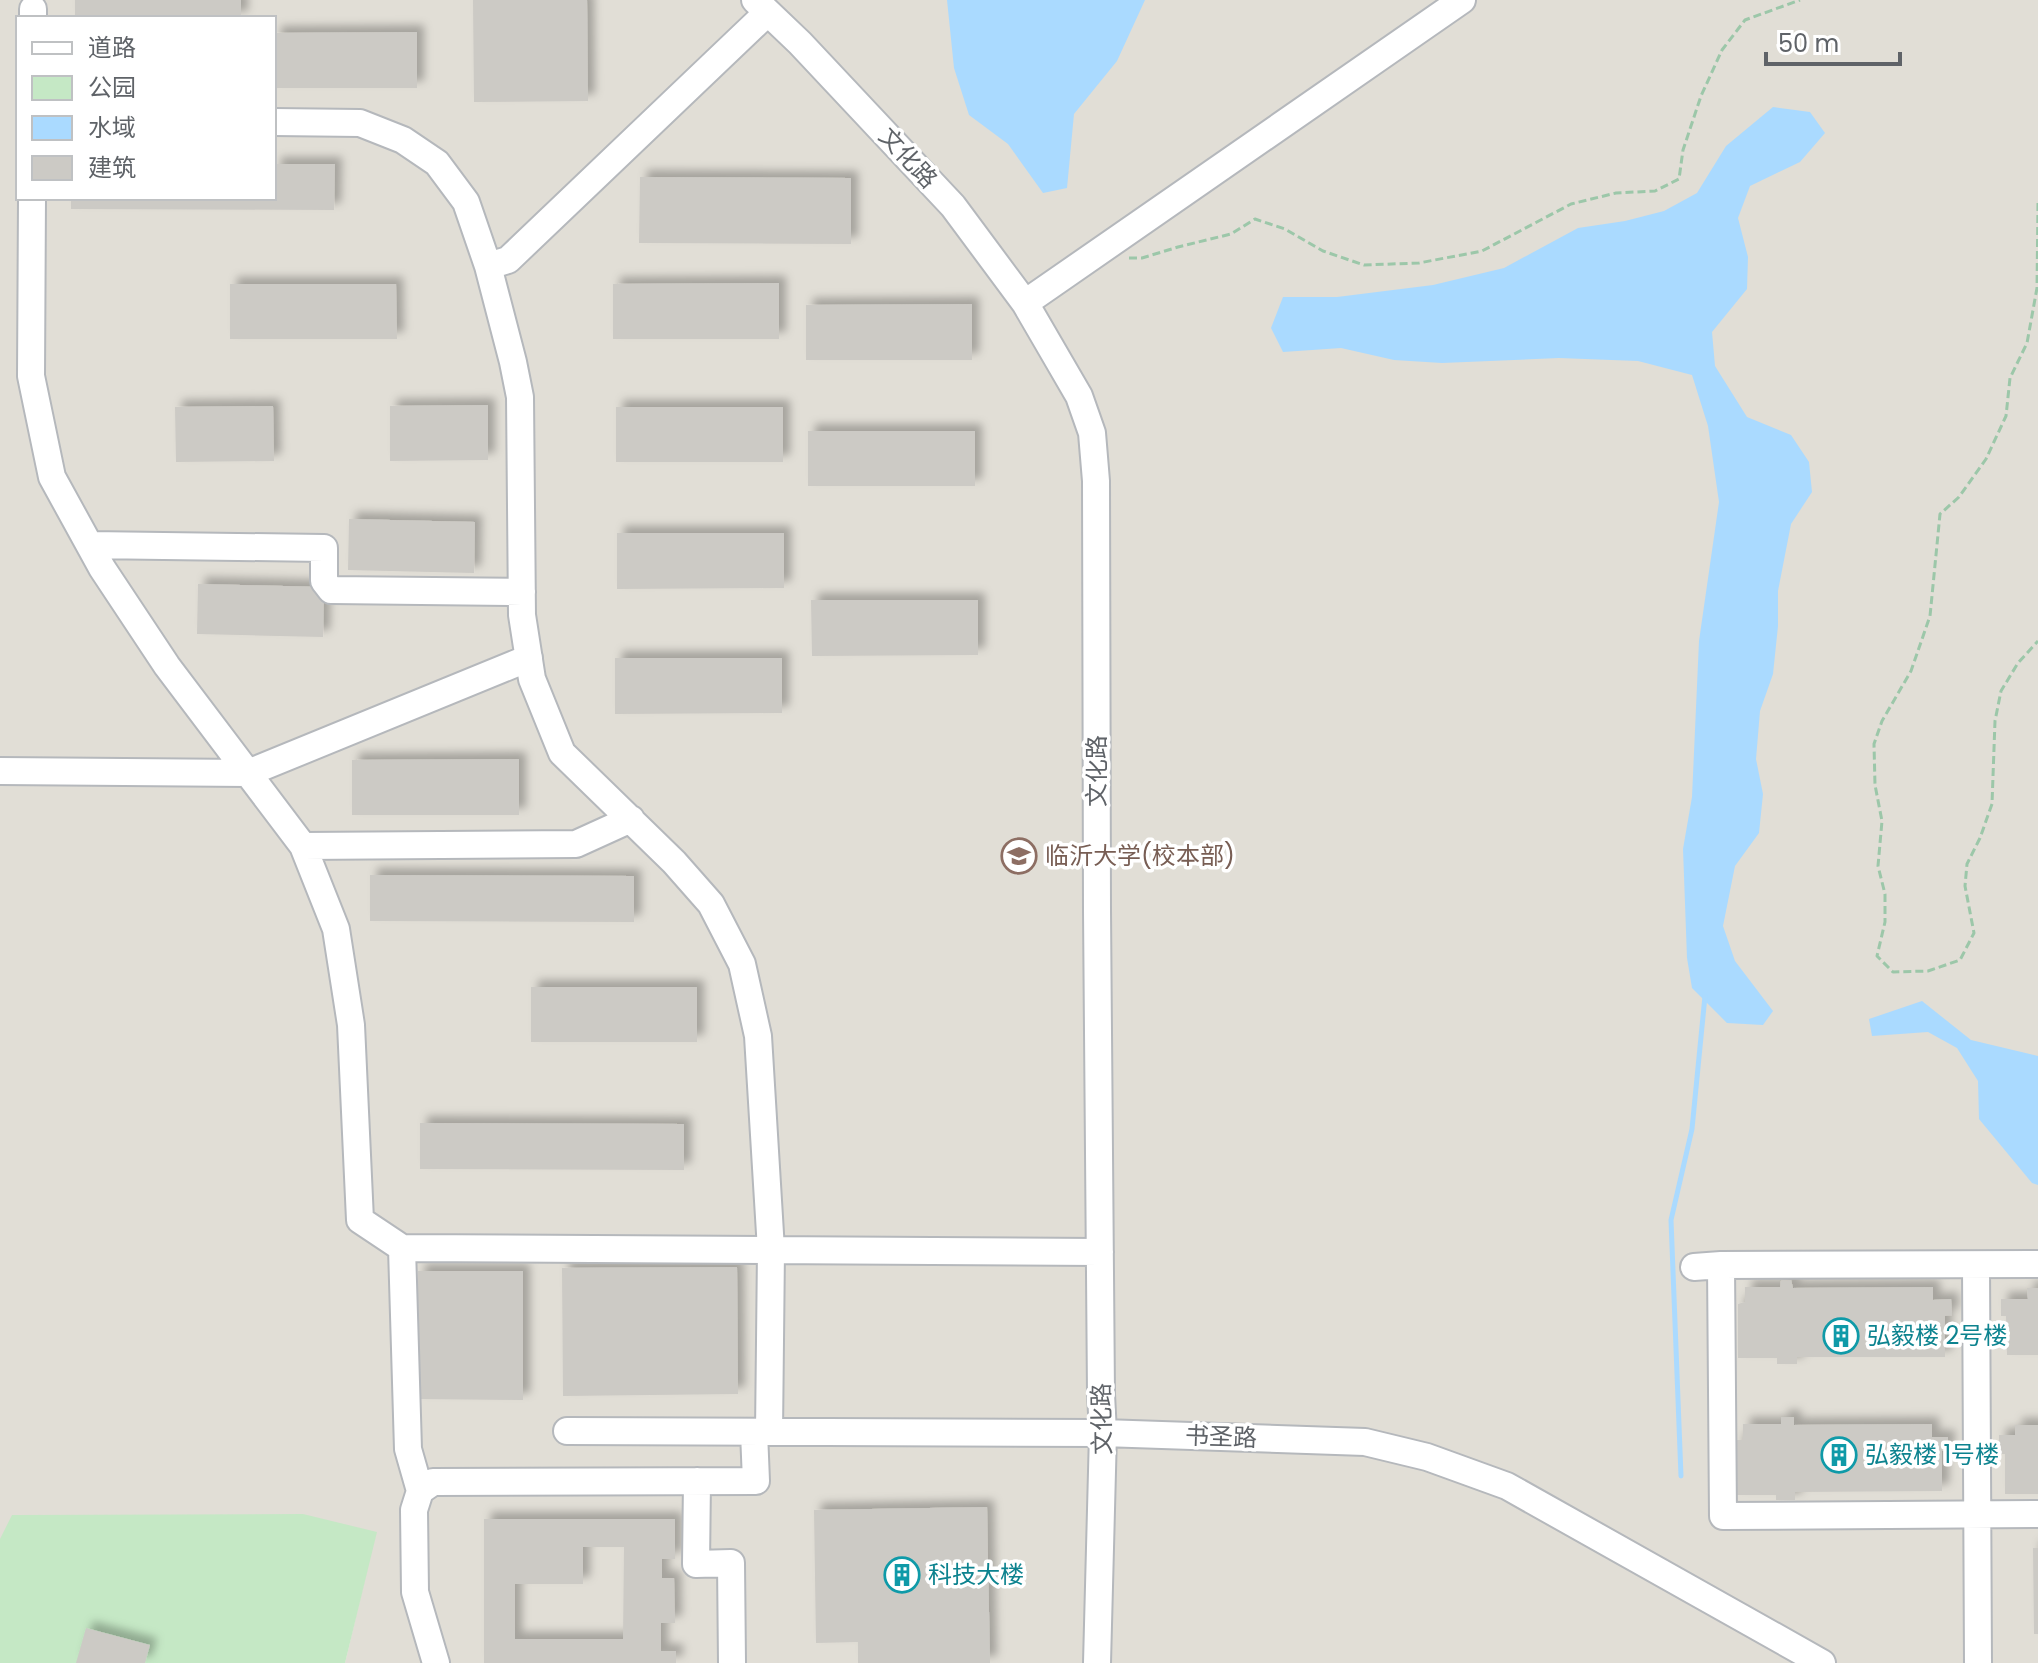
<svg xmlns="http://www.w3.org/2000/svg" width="2038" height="1663" viewBox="0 0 2038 1663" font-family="Poppins,'Noto Sans SC',sans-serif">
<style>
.education{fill:#e1ded6;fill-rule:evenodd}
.green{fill:#c5e8c5}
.water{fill:#aadaff}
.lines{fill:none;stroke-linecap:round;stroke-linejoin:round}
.stream{stroke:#aadaff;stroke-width:5}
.building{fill:#cccac5;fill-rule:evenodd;filter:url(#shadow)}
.minor-casing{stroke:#b5b8bc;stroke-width:30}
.path{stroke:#9cc7a9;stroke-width:3;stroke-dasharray:8 4;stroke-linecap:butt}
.minor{stroke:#fff;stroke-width:26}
.labels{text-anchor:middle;stroke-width:7;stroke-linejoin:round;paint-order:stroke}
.street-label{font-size:24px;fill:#5f6368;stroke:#fff}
.education-label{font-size:24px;fill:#785e54;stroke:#fff;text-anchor:start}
.culture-label{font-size:24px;fill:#0d838f;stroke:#fff;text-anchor:start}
</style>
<defs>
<filter id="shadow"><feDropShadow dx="7" dy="-7" stdDeviation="4" flood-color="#0004"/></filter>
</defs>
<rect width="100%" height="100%" fill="#f1efe8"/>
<path class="education" d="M0 0H2038V1663H345L376 1532 0 1539ZM18 18H274V198H18Z"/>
<path class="green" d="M303 1514 377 1532 345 1663H0V1539L12 1515Z"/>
<path class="water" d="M947 0H1145L1117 61 1074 114 1067 188 1043 193 1008 144 969 115 954 68Z
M1773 107 1810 112 1825 133 1800 162 1750 186 1738 218 1748 257 1747 289 1712 332 1715 366 1747 417 1791 435 1809 462 1812 492 1791 524 1778 591V626L1773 674 1760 711 1756 759 1763 794 1759 833 1735 866 1723 926 1735 961 1773 1011 1763 1025 1727 1023 1692 988 1687 958 1683 849 1692 797 1699 641 1719 502 1708 426 1692 375 1638 361 1559 358 1442 363 1394 360 1341 348 1283 352 1271 328 1283 297H1337L1433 285 1504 268 1578 228 1625 221 1664 211 1697 193 1726 146Z
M1922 1001 1971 1040 2038 1056V1185L2032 1183 1979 1119 1978 1081 1957 1048 1928 1032 1872 1036 1869 1019Z"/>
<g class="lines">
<path class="stream" d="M1681 1476 1671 1220 1692 1129 1705 996"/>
</g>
<path class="building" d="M75 0H241V18H75Z
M473 0H587L588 101 474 102Z
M417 32V88H274V33Z
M274 164H335L334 210 71 209V198H274Z
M640 177 851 178V244L639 243Z
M779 283V339H613V284Z
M230 284H396L397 339H230Z
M972 304V360H806V305Z
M488 405V460L390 461V406Z
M273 406 274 461 176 462 175 407Z
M616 407H783V462H616Z
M808 431H975V486H808Z
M349 519 475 522 474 573 348 570Z
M617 533H784V588L617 589Z
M198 584 324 587 323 637 197 634Z
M811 600H978V655L812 656Z
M615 658H782V713L615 714Z
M519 759V815H352V760Z
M370 875 634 876V922L370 921Z
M531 987H697V1042H531Z
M420 1123 684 1124V1170L420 1169Z
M737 1267 738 1394 563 1396 562 1268Z
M418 1271H523V1400L417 1399Z
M1791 1280 1793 1288 1933 1287V1300L1951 1299 1952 1315 1945 1316V1357H1797V1364H1777V1358H1738V1304L1745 1302V1287H1780L1781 1281Z
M2027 1288H2038V1355H2007L2006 1316H2001V1299H2028Z
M1781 1417H1794V1425L1932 1424V1437H1948V1451H1942V1491L1795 1492V1500H1776V1495H1737V1440H1743V1424H1781Z
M2015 1425H2038V1494H2005V1454H1999V1435H2015Z
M987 1507 990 1663H858V1642L816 1643 814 1510Z
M484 1519H675V1559H662V1578H674L675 1623H661V1651H676V1663H484ZM583 1547H624L623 1639H515V1584H583Z
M2033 1548H2038V1634H2034Z
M86 1628 150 1645 145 1663H76Z"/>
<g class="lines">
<defs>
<path id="minor" d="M755 0 800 43 953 206 1025 303 1079 396 1092 433 1096 481 1097 911 1101 1394 1103 1433 1097 1663
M33 18V9
M274 122 360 123 403 140 437 163 466 202 488 266 513 362 520 397 522 615 532 679 562 753 674 862 711 904 742 964 758 1036 771 1250 769 1432
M32 198 31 376 52 477 102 568 167 666 303 846 336 929 351 1025 360 1220 402 1248 1100 1252
M488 266 508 260 767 13
M1025 303 1462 0
M90 545 324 548V581L331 590 522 592
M0 771 248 773 529 658
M303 846 576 844 631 819
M402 1248 408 1449 420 1491
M1721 1265 1723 1516 2038 1514
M1976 1265 1978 1663
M1694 1267 1721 1265 2038 1264
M567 1431 1103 1433 1365 1442 1427 1457 1507 1486 1822 1663
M697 1481 696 1564 731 1563 732 1663
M436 1663 415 1592 414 1510 420 1491 433 1482 756 1481 754 1432"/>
</defs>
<use href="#minor" class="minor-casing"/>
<path class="path" d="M2038 203 2037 288 2027 343 2010 378 2006 416 1986 459 1959 497 1940 514 1930 616 1911 671 1882 721 1874 744 1875 785 1882 821 1878 866 1885 894V922L1877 956 1893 972 1928 971 1960 960 1974 933 1965 886 1967 864 1980 838 1992 804 1995 721 2001 691 2018 663 2038 641
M1129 258H1142L1178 247 1231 234 1255 219 1285 229 1323 251 1364 265 1419 263 1482 251 1571 204 1616 193 1655 191 1679 179 1683 150 1701 96 1722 50 1745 20 1800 0"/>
<use href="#minor" class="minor"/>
</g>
<defs>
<symbol id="university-ring" viewBox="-11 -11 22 22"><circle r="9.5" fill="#fff" stroke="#8d6e63" stroke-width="1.5"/><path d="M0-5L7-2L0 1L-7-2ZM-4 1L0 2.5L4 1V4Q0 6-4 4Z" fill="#8d6e63"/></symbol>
<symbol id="building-ring" viewBox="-11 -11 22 22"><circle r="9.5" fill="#fff" stroke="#0f9aa8" stroke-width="1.5"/><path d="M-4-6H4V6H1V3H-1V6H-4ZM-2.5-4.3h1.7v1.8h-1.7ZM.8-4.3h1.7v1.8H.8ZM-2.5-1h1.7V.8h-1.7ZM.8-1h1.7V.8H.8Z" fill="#0f9aa8"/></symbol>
</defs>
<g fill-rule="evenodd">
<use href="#university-ring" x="999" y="836" width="40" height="40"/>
<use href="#building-ring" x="1821" y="1316" width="40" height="40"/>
<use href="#building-ring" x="1819" y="1435" width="40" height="40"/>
<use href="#building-ring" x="882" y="1555" width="40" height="40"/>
</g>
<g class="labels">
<g class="street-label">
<text transform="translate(908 158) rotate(47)" y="8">文化路</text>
<text transform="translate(1097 771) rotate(-90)" y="8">文化路</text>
<text transform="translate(1102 1419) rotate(-91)" y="8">文化路</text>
<text transform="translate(1221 1437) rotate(2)" y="8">书圣路</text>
</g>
<g class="education-label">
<text x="1045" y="864">临沂大学(校本部)</text>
</g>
<g class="culture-label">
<text x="1867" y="1344">弘毅楼 2号楼</text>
<text x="1865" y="1463">弘毅楼 1号楼</text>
<text x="928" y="1583">科技大楼</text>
</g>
</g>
<rect x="16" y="16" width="260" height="184" fill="#ffffff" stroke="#bfc1c3" stroke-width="2"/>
<rect x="32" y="42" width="40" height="12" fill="#ffffff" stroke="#bfc1c3" stroke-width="2"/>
<text x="88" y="56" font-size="24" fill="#5f6368">道路</text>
<rect x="32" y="76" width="40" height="24" fill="#c5e8c5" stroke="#bfc1c3" stroke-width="2"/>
<text x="88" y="96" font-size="24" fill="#5f6368">公园</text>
<rect x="32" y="116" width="40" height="24" fill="#aadaff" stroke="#bfc1c3" stroke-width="2"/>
<text x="88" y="136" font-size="24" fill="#5f6368">水域</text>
<rect x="32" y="156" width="40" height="24" fill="#cccac5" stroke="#bfc1c3" stroke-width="2"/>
<text x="88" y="176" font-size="24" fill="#5f6368">建筑</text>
<path d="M1766 52v12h134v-12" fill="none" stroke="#5f6368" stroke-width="4"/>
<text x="1778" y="52" font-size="24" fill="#5f6368" stroke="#ffffff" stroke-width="6" paint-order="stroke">50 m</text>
</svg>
